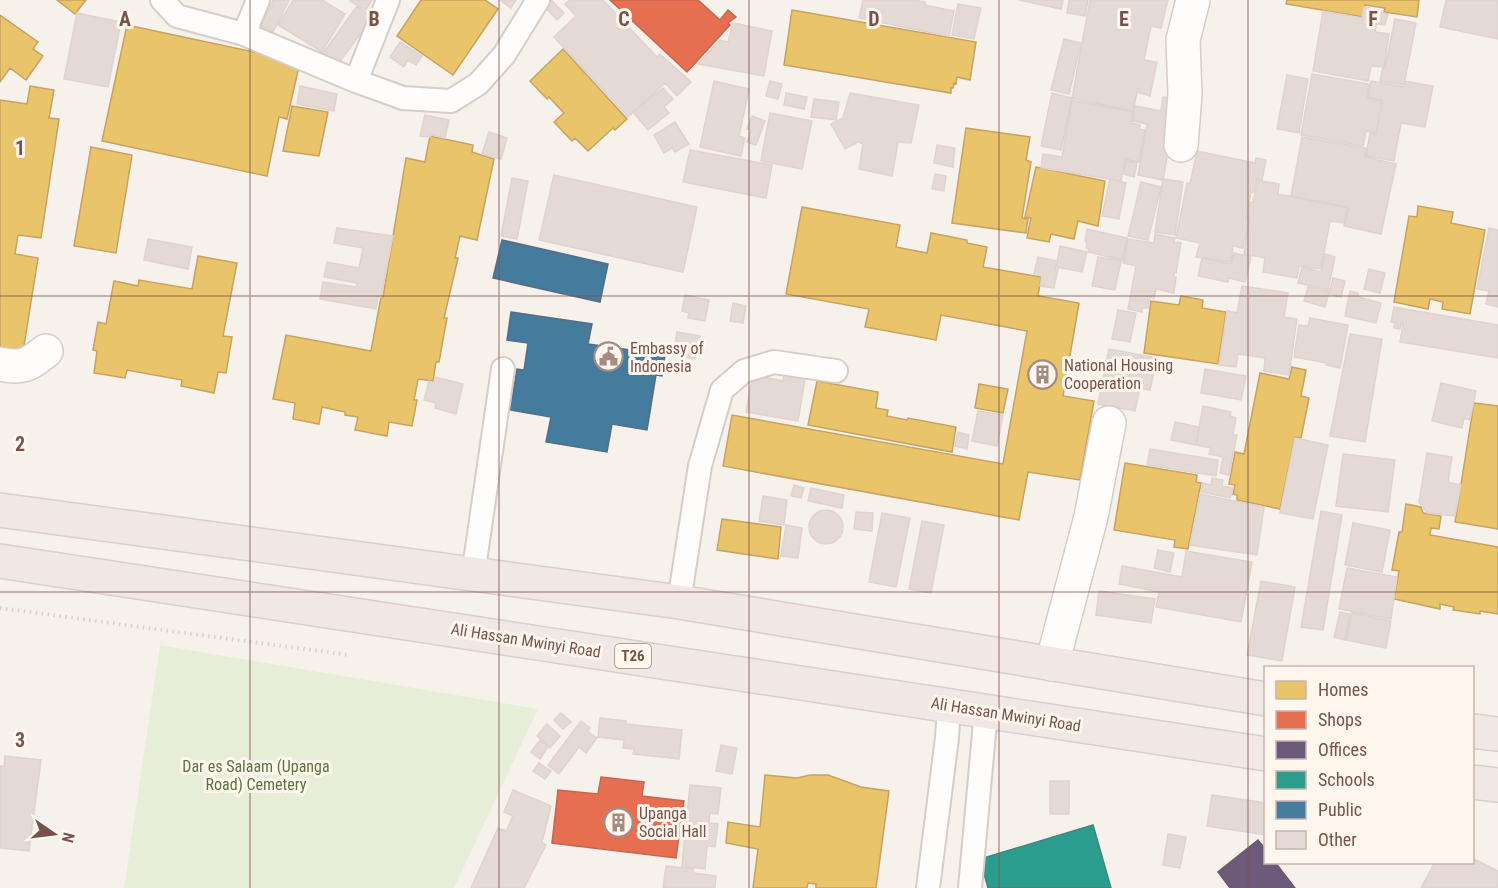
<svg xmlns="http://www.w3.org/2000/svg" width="1498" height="888" viewBox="0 0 1498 888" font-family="'Roboto Condensed',sans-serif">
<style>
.green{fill:#e7eed7}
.homes{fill:#e9c46a;stroke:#c7a261;stroke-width:1.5}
.shops{fill:#e76f51;stroke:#c5674f;stroke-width:1.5}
.offices{fill:#6d597a;stroke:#70586c;stroke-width:1.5}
.schools{fill:#2a9d8f;stroke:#41877b;stroke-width:1.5}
.public{fill:#457b9d;stroke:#546f84;stroke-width:1.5}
.building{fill:#e4d9d4;stroke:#e0d3ce;stroke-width:1.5}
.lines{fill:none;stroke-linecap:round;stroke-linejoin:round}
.lane-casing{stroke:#d6cdc8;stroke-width:26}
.street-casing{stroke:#d6cdc8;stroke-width:36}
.highway-casing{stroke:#d9ceca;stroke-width:36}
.path{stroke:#dad0ce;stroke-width:4;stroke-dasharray:1.5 4.5;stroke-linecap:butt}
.lane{stroke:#fefdfc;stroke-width:22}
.street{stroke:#fefdfc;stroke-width:33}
.highway{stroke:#f1e7e5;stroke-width:33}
.grid{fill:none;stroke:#77544b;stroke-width:1.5;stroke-opacity:0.55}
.labels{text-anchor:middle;stroke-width:6;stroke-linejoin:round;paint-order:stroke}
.shield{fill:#fff6ee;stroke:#a0857c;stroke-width:1.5}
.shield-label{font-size:15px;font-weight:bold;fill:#77544b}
.poi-label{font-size:16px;fill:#77544b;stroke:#fff6ee;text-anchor:start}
.street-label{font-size:16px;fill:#77544b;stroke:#fff6ee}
.park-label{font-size:16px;fill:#587740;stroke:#fff6ee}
.grid-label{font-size:20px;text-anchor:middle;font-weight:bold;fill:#77544b;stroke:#fff6ee;stroke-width:6;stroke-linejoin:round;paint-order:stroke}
</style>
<rect width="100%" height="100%" fill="#f7f1ec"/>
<path class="green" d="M160 645 538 709 454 888H124Z"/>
<path class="homes" d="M57 0H86L75 14Z
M421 0H485L498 9 453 75 397 36Z
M1287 0H1419L1417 17 1384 12 1385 8 1365 5 1363 17 1286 4Z
M792 10 976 42 970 80 957 77 956 84 954 83 953 88H951V93L784 65Z
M0 15 38 42 33 49 43 56 26 80 10 68 0 82Z
M127 25 300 62 287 119 279 117 267 176 102 141Z
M563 49 627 119 615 130 613 128 588 151 575 138 572 141 554 122 564 113 549 97 547 99 530 81Z
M30 86 54 90 49 118 59 119 41 238 18 235 15 254 38 258 23 352 0 349V100L27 104Z
M292 106 328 112 319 156 283 151Z
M966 128 1030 137 1026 160 1031 162 1022 218 1028 219 1026 233 952 223Z
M430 136 473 145 472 152 494 159 477 240 460 236 455 258H458L444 318H447L439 362H436L433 381 418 379 414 400H417L412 426 389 422 387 436 355 430 358 417 345 415V412L322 407 319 424 293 419 295 403 273 399 286 335 371 351 381 297H383L406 158 425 162Z
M91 147 132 155 116 253 74 246Z
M1036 167 1105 181 1098 226 1078 221 1074 239 1051 234 1049 242 1027 238 1031 218 1025 217Z
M1418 206 1453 212 1451 223 1485 230 1470 314 1442 309 1443 302 1430 299 1428 309 1394 302 1409 216 1417 217Z
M802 207 900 225 896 247 927 253 931 233 967 240V243L987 247 983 267 1041 277 1038 296 1079 303 1063 396 1094 401 1080 480 1028 472 1019 520 723 466 732 415 1003 464 1027 331 941 315 936 340 865 327 869 309 786 294Z
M198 256 237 263 223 336 232 337 226 373 218 372 214 393 181 386 182 380 127 370 125 378 94 373 97 351 93 350 98 322 106 324 114 281 138 286 139 280 192 289Z
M1181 296 1203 300 1202 308 1226 312 1218 364 1144 353 1151 301 1179 305Z
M1292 367 1306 370 1301 396 1309 398 1301 438 1295 437 1280 509 1237 500V495L1233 494 1235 485 1229 484 1235 452 1244 454 1260 373 1289 379Z
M817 381 878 392 876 408 888 410 887 416 907 420 908 418 956 427 952 452 808 425Z
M979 384 1008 389 1003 413 975 408Z
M1474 403 1498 406V529L1455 522Z
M1125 463 1197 475 1196 482 1201 483 1188 549 1174 547 1175 540 1114 530Z
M1406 504 1421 507 1423 513 1441 516 1439 529 1431 528 1430 535 1498 547V614L1480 611V614L1453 610 1454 607 1440 604V609L1394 599 1399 571 1392 570 1399 532H1402Z
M722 519 781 527 778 559 717 550Z
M765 775 797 778 810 775H828L861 787 889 791 876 888H816V884L808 883 807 888H753L758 849 726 843 728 822 760 827Z"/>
<path class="shops" d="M610 0H698L720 20 728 10 736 17 728 23 730 25 687 72Z
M601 777 644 782 642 796 684 801 676 858 552 843 558 790 598 794Z"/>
<path class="offices" d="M1258 840 1266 850V862H1275L1295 888H1230L1218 872Z"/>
<path class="schools" d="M1093 825 1111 888H988L980 859Z"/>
<path class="public" d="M502 240 608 264 600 302 493 278Z
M511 312 592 324 588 344 665 355 662 376 656 375 647 430 612 424 607 452 546 442 551 417 510 410 517 369 524 370 528 343 507 340Z"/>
<path class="building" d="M273 0H289L273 32 261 26Z
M293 0H322L345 14 322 52 278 25Z
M351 0H372L366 10 350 1Z
M500 0H516L511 8Z
M551 0 564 13 557 20 544 6Z
M570 0H603L657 57 660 54 691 82 677 96 665 83 628 117 554 37 576 16 565 4Z
M863 0H913L925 2V5L954 11 949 36 859 18Z
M1019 0H1063L1061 9Z
M1069 0H1088L1085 16 1067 13Z
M1090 0H1168L1161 28 1151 26 1144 60 1157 62 1150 96 1137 92 1133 111 1072 98Z
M1446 0H1498V39L1440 27Z
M958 4 981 8 974 39 952 35Z
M357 6 372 18 336 67 321 56Z
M1364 7 1379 10 1375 32 1389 34 1384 67 1371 66 1368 81 1313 71 1323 11 1362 18Z
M1379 12 1388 14 1385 25 1377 24Z
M77 13 121 22 108 87 64 79Z
M1395 19 1416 23 1404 85 1380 81 1383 67 1385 68Z
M733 23 772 31 764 76 698 64 720 40 728 42Z
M1064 39 1081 43 1069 94 1051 90Z
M400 42 422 56 416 65 408 60 404 67 390 57Z
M1312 74 1369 84 1367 98 1382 101 1376 133 1366 131 1363 146 1301 135Z
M1287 75 1308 79 1299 133 1277 129Z
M714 81 749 89 739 136 745 138 741 156 700 147Z
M770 81 782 84 778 99 766 96Z
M1371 81 1404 87 1405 81 1433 86 1425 127 1401 123 1394 161 1366 156 1370 133 1376 135 1382 100 1368 97Z
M300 86 337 94 334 111 297 104Z
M663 88 673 99 664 107 669 113 648 130 633 112Z
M786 93 807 97 804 109 784 105Z
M850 93 919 105 911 143 898 142 892 176 859 169 863 144 858 142 845 149 831 124 843 118Z
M1052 93 1072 98 1061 150 1041 146Z
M1163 97 1174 99 1175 113 1163 180 1138 175 1147 124 1132 121 1135 106 1161 111Z
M814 99 839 102 836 120 811 117Z
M1072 100 1133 112 1131 123 1140 125 1139 129 1145 130 1139 162 1125 159 1121 181 1041 168 1043 154 1062 157Z
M770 113 812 121 802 169 761 161Z
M425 115 449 120 445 138 431 135 430 137 420 136Z
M752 116 765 121 756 145 747 142 751 130 747 129Z
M675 122 689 144 675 152 672 148 664 153 654 135Z
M489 132 507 138 501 159 482 154Z
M1302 137 1366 148 1365 157 1396 164 1381 234 1344 226 1349 207 1291 196Z
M937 145 955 148 953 167 934 163Z
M690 150 772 165 766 198 683 182Z
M1197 151 1255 163 1256 158 1266 160 1262 180 1257 179 1254 192H1251L1246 218 1249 219 1243 248 1233 246 1231 262 1196 257 1200 243 1176 238 1187 183 1190 184Z
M1126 161 1137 163 1134 177 1124 174Z
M935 174 946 176 944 191 932 189Z
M554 175 697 207 683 272 539 240Z
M512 178 528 181 517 239 501 236Z
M1110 179 1126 183 1119 219 1102 216Z
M1163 179 1183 182 1175 235 1155 232Z
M1257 180 1279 184 1278 194 1348 208 1344 223 1330 221 1321 269 1299 266 1297 278 1263 272 1265 258 1244 254 1250 218 1248 217 1250 202H1253Z
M1141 182 1161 187 1148 240 1128 236Z
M337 228 393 236 381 297 378 296 376 309 320 299 323 282 356 287 357 283 324 277 327 262 359 268 363 248 334 243Z
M1489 228 1498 230V307L1486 304 1489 291 1477 289Z
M1087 229 1127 238 1122 260 1088 252 1089 249 1086 248 1087 242 1085 241Z
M1155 234 1175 238 1174 242 1181 243 1176 273H1174V277H1176L1174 293 1156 289 1154 298 1150 297 1148 308H1142V312L1128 309 1136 266 1123 263 1128 239 1154 243Z
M148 239 192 247 188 269 144 260Z
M1060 246 1087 252 1082 272 1056 267Z
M1234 253 1251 257 1245 282 1229 278 1228 282 1198 276 1202 258 1231 264Z
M1325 254 1335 257 1328 290 1298 283 1302 267 1321 272Z
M1038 257 1057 261 1055 269H1058L1054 288 1040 286 1042 276 1034 274Z
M1098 257 1121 261 1115 290 1092 286Z
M1369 269 1385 273 1380 293 1364 289Z
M1333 278 1345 281 1341 297 1329 294Z
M1242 286 1288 293 1284 317 1297 319 1289 375 1264 371 1265 358 1238 354 1236 367 1219 365 1227 311 1237 313Z
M1308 287 1329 292 1325 307 1304 301Z
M1350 291 1358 293V297L1381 303 1376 323 1345 316Z
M685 295 709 300 705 321 688 318 689 313 682 311Z
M733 303 746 306 743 323 730 321Z
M1394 307 1498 325V358L1400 342 1403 325 1401 324 1400 329 1394 328 1395 323 1391 322Z
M1118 310 1136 313 1130 342 1112 339Z
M1310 318 1348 325 1340 368 1326 365 1327 363 1294 357 1299 325 1308 326Z
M677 332 700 336 695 359 673 355Z
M1350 334 1382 339 1365 442 1330 436Z
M1109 349 1157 358 1150 390 1140 388 1135 411 1098 404Z
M1205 369 1246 376 1241 400 1201 393Z
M785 370 806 374 798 421 746 412 753 375 783 381Z
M435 377 463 384 456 414 435 408 436 403 424 400 429 381 434 383Z
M1441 383 1476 391 1470 420 1464 418 1462 428 1432 421Z
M1203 406 1231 412 1230 416 1236 418 1233 435H1237L1229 475 1220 473 1223 457 1209 454 1211 448 1196 445Z
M978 411 1003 415 997 446 972 441Z
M1175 422 1199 427 1196 445 1171 440Z
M958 432 969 435 967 449 955 446Z
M1295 438 1328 445 1313 519 1280 513Z
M1150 449 1218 460 1216 476 1147 465Z
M1427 453 1452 457 1448 482 1461 485 1455 516 1427 513 1419 502Z
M1343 454 1395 460 1388 512 1336 506Z
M1212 478 1223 480 1222 486 1233 488 1230 498 1201 492 1203 483 1211 485Z
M794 485 804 488 801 498 791 496Z
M811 488 844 495 842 508 808 501Z
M1200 494 1264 507 1257 555 1190 545Z
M763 496 787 500 784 525 759 521Z
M809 527a17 17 0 1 1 34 0a17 17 0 1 1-34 0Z
M1321 511 1342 515 1323 630 1301 627Z
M856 512 873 513 872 531 854 529Z
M882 513 910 518 896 587 869 582Z
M922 521 944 525 931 593 909 589Z
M1353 523 1390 530 1382 572 1345 565Z
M786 525 802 528 798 558 781 556Z
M1158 550 1174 553 1170 572 1154 568Z
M1186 551 1252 562 1241 622 1156 607 1159 592 1119 584 1122 566 1182 577Z
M1347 568 1397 577 1391 619 1339 609Z
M1261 581 1295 587 1282 661 1247 655Z
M1099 591 1155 599 1151 623 1096 615Z
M1340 612 1350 614 1345 640 1334 637Z
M1352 613 1391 621 1386 648 1346 640Z
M561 713 571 722 563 729 554 720Z
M600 718 626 721V724L682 730 679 759 633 754 634 749 623 748 624 740 598 737Z
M581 721 590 728 587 731 597 738 586 753 579 747 559 774 548 765Z
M547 724 560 736 550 748 537 736Z
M540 740 548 747 540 759 531 752Z
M721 745 737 748 732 774 716 771Z
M5 756 41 760 29 851 0 848V766L4 767Z
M539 763 551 771 545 779 533 771Z
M1050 781H1069V814H1050Z
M690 785 721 788 718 814 710 813 709 823 718 824 715 847 707 846 705 869 682 866Z
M513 790 551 806 542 842 546 845 524 888H471L498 828 506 831 513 816 504 812Z
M1212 795 1266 803V835L1207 826Z
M1168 834 1186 837 1180 868 1163 865Z
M1472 858 1498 871V888H1421L1435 862H1472Z
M666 866 693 869V873L716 876 715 888H663Z"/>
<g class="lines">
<defs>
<path id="lane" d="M162 0 177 16 244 34 356 81 403 98 451 101 478 84 504 55 538 0
M244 34 258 0
M356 81 388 0
M473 575 503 369
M679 602 700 466 722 390 744 371 774 362 836 371
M928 888 947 738 949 705
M970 888 986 711"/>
<path id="street" d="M1181 145 1185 94 1183 40 1193 0
M0 364C23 369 28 365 46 351
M1052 664 1091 517 1109 423"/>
<path id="highway" d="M0 510 679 602 1266 699
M0 561 1266 754
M1472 731 1498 734
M1472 782 1498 785"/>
</defs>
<use href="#lane" class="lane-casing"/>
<use href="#street" class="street-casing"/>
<use href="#highway" class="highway-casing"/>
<path class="path" d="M0 608 349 655"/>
<use href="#lane" class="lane"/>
<use href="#street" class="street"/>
<use href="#highway" class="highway"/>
</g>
<path class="grid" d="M250 0V888M499 0V888M749 0V888M999 0V888M1248 0V888M0 296H1498M0 592H1498"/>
<defs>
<symbol id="civic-ring" viewBox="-11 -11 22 22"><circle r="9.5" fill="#fff6ee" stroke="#a48b83" stroke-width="1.5"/><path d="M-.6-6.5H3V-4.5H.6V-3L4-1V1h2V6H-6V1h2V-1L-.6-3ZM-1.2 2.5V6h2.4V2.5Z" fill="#a48b83"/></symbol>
<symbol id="building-ring" viewBox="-11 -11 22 22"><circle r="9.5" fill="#fff6ee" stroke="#a48b83" stroke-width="1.5"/><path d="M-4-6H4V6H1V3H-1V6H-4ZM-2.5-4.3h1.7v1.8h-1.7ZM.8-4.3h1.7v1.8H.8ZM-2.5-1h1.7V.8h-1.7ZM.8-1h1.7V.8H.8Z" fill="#a48b83"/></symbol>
</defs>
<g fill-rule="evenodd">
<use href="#civic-ring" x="592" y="340" width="33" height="33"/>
<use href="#building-ring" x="1026" y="358" width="33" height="33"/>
<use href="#building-ring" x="602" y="806" width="33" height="33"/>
</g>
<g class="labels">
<rect class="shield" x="615" y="644" width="36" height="24" rx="4.5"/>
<g class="shield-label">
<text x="633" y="661">T26</text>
</g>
<g class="poi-label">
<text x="630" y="354">Embassy of<tspan x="630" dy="18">Indonesia</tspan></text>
<text x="1064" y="371">National Housing<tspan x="1064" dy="18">Cooperation</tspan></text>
<text x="639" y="819">Upanga<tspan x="639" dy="18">Social Hall</tspan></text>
</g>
<g class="street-label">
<text transform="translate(526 640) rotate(9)" y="6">Ali Hassan Mwinyi Road</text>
<text transform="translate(1006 714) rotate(9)" y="6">Ali Hassan Mwinyi Road</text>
</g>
<g class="park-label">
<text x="256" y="772">Dar es Salaam (Upanga<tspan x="256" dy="18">Road) Cemetery</tspan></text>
</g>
</g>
<g class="grid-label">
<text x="125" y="26">A</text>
<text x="374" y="26">B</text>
<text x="624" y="26">C</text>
<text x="874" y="26">D</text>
<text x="1124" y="26">E</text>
<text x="1373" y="26">F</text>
<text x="20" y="155">1</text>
<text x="20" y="451">2</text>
<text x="20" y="747">3</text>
</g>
<rect x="1264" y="666" width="210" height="198" fill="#fff6ee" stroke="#c9b5ad" stroke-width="1.5"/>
<rect x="1276" y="681" width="30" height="18" fill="#e9c46a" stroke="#c9b5ad" stroke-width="1.5"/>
<text x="1318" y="696" font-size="18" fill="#77544b">Homes</text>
<rect x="1276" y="711" width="30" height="18" fill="#e76f51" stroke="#c9b5ad" stroke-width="1.5"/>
<text x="1318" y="726" font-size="18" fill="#77544b">Shops</text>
<rect x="1276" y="741" width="30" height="18" fill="#6d597a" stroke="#c9b5ad" stroke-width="1.5"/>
<text x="1318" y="756" font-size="18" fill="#77544b">Offices</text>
<rect x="1276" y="771" width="30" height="18" fill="#2a9d8f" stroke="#c9b5ad" stroke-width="1.5"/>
<text x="1318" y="786" font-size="18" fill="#77544b">Schools</text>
<rect x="1276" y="801" width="30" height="18" fill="#457b9d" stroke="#c9b5ad" stroke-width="1.5"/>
<text x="1318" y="816" font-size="18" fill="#77544b">Public</text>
<rect x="1276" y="831" width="30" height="18" fill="#e4d9d4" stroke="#c9b5ad" stroke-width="1.5"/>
<text x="1318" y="846" font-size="18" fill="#77544b">Other</text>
<g transform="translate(54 834) rotate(104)" stroke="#fff6ee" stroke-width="4.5" paint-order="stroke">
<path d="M0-4.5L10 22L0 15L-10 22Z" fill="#77544b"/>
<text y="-9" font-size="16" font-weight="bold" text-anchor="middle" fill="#77544b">N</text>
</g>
</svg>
